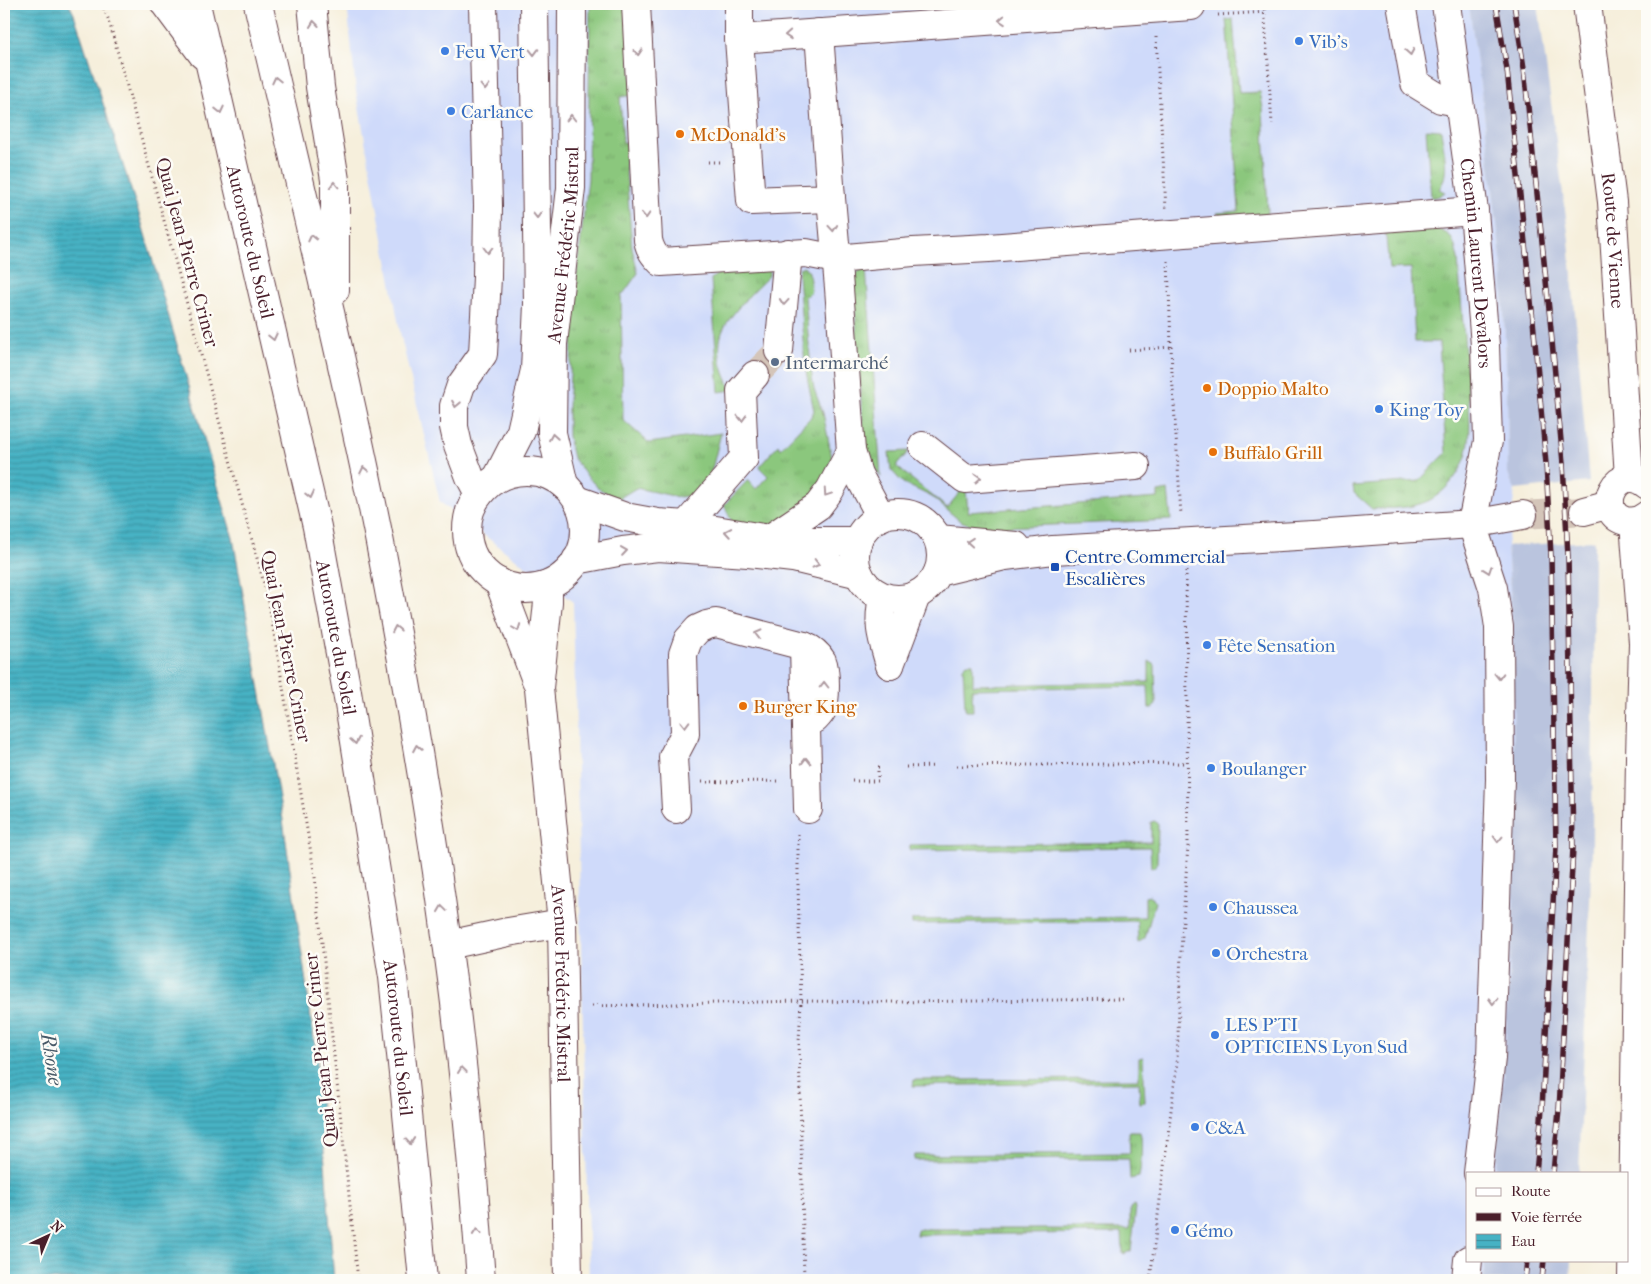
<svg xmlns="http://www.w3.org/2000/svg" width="1651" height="1284" viewBox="0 0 1651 1284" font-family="'IM FELL French Canon',serif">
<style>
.built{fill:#cfdafa}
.railway{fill:#bac4de}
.grass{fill:url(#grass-tufts);stroke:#6a7354}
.water{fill:url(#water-rules);stroke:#486878}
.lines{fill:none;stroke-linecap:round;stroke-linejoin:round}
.minor-tunnel{stroke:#d4c5b9;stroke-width:28;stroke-dasharray:28 14;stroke-linecap:butt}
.minor-casing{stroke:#643e46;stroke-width:30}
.major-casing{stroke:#643e46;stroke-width:30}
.highway-casing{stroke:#643e46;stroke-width:30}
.path{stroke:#643e46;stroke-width:3;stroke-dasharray:1 4;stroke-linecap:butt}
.minor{stroke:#fff;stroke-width:28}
.major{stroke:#fff;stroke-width:28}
.highway{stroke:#fff;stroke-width:28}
.rail-casing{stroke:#4a1f2b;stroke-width:5.5}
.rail{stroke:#fdfcf7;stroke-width:4;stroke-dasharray:11;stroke-linecap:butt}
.oneway{stroke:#ae9aa0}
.shop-dot{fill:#3f7fe0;stroke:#fdfcf7;stroke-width:2}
.food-dot{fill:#e8710a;stroke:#fdfcf7;stroke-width:2}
.service-dot{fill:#5c6f8a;stroke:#fdfcf7;stroke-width:2}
.transit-dot{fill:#1a4fb4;stroke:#fdfcf7;stroke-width:2}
.labels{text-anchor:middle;stroke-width:5;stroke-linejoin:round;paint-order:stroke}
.shop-label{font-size:19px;fill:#366cbe;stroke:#fdfcf7;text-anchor:start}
.food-label{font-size:19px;fill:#c56008;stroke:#fdfcf7;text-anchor:start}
.street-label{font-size:19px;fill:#4a1f2b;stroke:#fdfcf7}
.service-label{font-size:19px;fill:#4e5e75;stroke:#fdfcf7;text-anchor:start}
.transit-label{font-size:19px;fill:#164399;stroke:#fdfcf7;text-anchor:start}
.water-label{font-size:20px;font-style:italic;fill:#485a68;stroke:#fdfcf7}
</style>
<defs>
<pattern id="grass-tufts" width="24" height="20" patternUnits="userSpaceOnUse" patternTransform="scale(1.25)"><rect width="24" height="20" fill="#8bc77d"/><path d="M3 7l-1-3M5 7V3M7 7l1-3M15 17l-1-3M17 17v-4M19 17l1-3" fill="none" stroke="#79aa6c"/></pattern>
<pattern id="water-rules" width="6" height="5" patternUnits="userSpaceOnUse" patternTransform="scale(1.25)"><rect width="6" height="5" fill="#46b2c4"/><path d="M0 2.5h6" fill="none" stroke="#3c909f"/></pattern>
</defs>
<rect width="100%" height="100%" fill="#fdfcf7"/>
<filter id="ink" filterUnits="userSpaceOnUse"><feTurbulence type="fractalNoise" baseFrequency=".02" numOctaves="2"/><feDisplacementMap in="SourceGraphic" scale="10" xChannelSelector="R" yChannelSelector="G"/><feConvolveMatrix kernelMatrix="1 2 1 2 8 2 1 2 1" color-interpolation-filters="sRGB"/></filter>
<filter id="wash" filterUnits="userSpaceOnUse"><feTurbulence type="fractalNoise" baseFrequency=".0096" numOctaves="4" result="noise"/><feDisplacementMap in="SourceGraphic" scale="20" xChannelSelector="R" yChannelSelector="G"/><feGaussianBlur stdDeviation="1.12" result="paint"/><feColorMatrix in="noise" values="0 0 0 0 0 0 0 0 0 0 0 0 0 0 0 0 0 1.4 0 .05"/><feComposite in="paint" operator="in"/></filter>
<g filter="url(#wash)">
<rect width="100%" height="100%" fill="#f6efdc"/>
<path class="built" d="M347 4H1469L1484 113 1502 266 1507 386 1508 474 1515 490 1507 546 1513 630 1514 899 1501 1114 1495 1173H1467V1260H1485L1483 1280H589L573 602 440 502 401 337 356 91Z"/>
<path class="railway" d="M1469 4H1538L1569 240 1589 482 1515 490 1508 474 1507 386 1502 266 1484 113Z
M1594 541 1592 850 1579 1173H1495L1501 1114 1514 899 1513 630 1507 546Z
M1485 1260H1571L1570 1280H1483Z"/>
<path class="grass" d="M590 4H626L633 95 620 97 623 143 635 142V154L625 158 632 248 638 273 621 297 623 420 649 443 721 433 711 473 692 496 678 497 636 488 618 499 598 488 586 475 573 458 568 436V407L576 281 588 179Z
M1233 19 1239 93 1260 92 1263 108 1268 214 1220 217 1217 213 1239 211 1227 30 1226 20Z
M1426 129 1441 130C1443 148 1451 173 1439 189L1445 192 1439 196 1431 198Z
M1435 229C1454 233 1454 243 1458 259 1461 298 1464 337 1467 376 1468 401 1473 428 1467 452 1463 471 1445 493 1428 501 1411 509 1390 508 1372 509L1354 493 1353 486 1419 481 1446 453 1439 342H1415L1411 268 1389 269 1386 237 1385 233Z
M804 266 809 272 811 291 805 297 811 370 814 389 823 413 832 458 818 493 779 524 749 525 732 522 724 505 748 480 756 489 768 476 759 467 778 445 780 449 810 418 814 411 805 366 798 275 799 268Z
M862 268H866L881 477 873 466 864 442 853 278Z
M769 269V276C755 289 731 313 723 330 715 349 722 373 732 390L719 392 711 279 720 272Z
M909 451 896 466 947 508 960 492 966 490 968 512 1158 498V492L1168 490 1171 520 980 528 960 521 932 497 903 483 891 470 889 452Z
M1149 661 1155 665 1156 705 1152 708H1149L1148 686 972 689 973 711H966L965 708 963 667 967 663H973V685L1149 682Z
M1155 821 1158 825 1157 863 1156 866 1151 868 1150 847 910 850V845L1151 842V822Z
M1150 895 1155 902 1145 938 1138 943 1137 921 912 924V920L1145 917V896Z
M1143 1057 1145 1102 1140 1103 1139 1082 913 1086 914 1080 1139 1079V1058Z
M1129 1132H1140C1143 1139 1141 1169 1139 1177L1130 1179 1129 1159 914 1160 915 1155 1130 1153Z
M1134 1205 1136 1207 1131 1251 1123 1254 1122 1233 916 1235 917 1229H1130V1208Z"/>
<path class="water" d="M4 4H69L74 14 140 217 233 538 283 820 317 1060 334 1280H4Z"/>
</g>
<g filter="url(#ink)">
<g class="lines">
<path class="minor-tunnel" d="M755 375 779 351
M1523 515 1584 511"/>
<defs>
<g id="minor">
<path d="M636 4 648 240C650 250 654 255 661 262L806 253 836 259 913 252 989 248 1474 211"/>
<path d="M739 4V39L751 201 831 198 819 33"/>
<path d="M1401 4 1415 83 1441 99 1459 102"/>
<path id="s1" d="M1446 4 1474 211 1485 345 1488 441 1472 524 1493 588 1499 627 1500 779 1491 1058 1478 1173"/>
<path id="s2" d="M1587 4 1612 202 1629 478"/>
<path d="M739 39 1191 6"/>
<path d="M831 198 839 288 851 451 858 474 881 517"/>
<path d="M779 351 788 253"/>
<path d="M923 446 965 479 1136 466"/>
<path d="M1647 485C1617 459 1593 512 1625 521 1634 523 1641 520 1647 515"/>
<path d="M479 494 470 477 458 445 454 427V406L461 385 483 354 487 277 488 206 483 4"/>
<path d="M577 500 625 517 658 523 686 525 769 539 812 541H858"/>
<path d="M1584 511 1610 504"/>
<circle cx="898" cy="556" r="43"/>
<path d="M686 525 744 458 741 391 755 375"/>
<path d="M769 539 818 506 830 490 851 451"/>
<path d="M938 539 1016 546"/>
<path d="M576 560 623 551 658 547 748 553 793 558 859 574"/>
<path d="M938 572 1005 556 1053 550 1314 535 1428 527 1472 524 1523 515"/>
<path d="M883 597C877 626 882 637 890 665"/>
<path d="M804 646C812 649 818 654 822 661 826 670 826 701 822 710 821 713 818 716 815 719"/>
<path d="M890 665 916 596"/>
<path d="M676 809 673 757 685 734 683 654 688 640 698 629 707 625 716 623 804 646 808 809"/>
<path d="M448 945 508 932 562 923"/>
<path d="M1466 1280 1468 1260"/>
<path d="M1632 1280 1640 757 1643 643 1634 522"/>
</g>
<g id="major">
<circle cx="526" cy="530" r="59"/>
<path d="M497 478 521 431 535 370 538 304 534 4"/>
<path id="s3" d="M564 485 552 433 553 344 571 188 572 4"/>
<path d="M499 582 536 680"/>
<path id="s4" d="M548 585V602L539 688 562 923 568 1280"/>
</g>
<g id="highway">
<path d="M165 4 203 55"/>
<path id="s5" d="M196 4 317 527 347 692 393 977 405 1093 423 1280"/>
<path d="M258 4C299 182 343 359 379 538 405 672 429 807 447 943 463 1055 473 1168 481 1280"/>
<path d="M312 4 320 87 335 180V290"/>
</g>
</defs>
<use href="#minor" class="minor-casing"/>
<use href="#major" class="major-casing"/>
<use href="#highway" class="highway-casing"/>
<path class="path" d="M102 4 109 21 268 598 315 877 358 1280
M1264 4 1272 124
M1218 15 1265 12
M1156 37 1166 208
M708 162H720
M1168 261 1172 373 1181 515
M1129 350 1171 347
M957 766 1187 763
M906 767 936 766
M852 781H878V767H879
M702 782 779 781
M798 834V885L801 1001 799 1042 804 1280
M592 1006 801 1001 897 1002 1126 999
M1150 1280 1177 1062 1181 951 1188 845 1186 571"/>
<use href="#minor" class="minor"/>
<use href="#major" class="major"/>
<use href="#highway" class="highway"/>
<defs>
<path id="rail" d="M1496 4 1507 70 1533 320 1546 464 1551 556 1556 847 1542 1109 1536 1173
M1514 4 1524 68 1550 319 1563 463 1568 556 1573 848 1559 1110 1553 1173
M1525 1280 1527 1260
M1542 1280 1544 1260"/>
</defs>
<use href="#rail" class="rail-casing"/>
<use href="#rail" class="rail"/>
</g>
<defs><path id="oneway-chevron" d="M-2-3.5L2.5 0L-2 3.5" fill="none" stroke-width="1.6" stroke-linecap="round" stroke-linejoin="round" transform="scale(1.25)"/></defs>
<g class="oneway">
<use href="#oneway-chevron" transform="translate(1002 20) rotate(176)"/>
<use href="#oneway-chevron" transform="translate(314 24) rotate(-96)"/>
<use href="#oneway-chevron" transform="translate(788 35) rotate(176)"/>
<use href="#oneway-chevron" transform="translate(534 52) rotate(89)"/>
<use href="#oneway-chevron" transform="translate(638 52) rotate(87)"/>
<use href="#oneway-chevron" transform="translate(1410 52) rotate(80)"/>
<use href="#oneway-chevron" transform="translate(276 80) rotate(-103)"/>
<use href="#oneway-chevron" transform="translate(485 87) rotate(89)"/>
<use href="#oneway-chevron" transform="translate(220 110) rotate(77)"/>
<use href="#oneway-chevron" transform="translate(571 118) rotate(-90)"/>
<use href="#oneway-chevron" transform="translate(334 185) rotate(-92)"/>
<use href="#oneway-chevron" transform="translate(537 215) rotate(89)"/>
<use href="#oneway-chevron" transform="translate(646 215) rotate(87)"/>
<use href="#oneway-chevron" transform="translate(833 228) rotate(85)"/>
<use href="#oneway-chevron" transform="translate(312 238) rotate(-103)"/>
<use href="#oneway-chevron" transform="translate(488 250) rotate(90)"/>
<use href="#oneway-chevron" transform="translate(784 302) rotate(95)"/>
<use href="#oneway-chevron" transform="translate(273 337) rotate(77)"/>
<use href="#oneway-chevron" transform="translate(456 404) rotate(101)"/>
<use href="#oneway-chevron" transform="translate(742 418) rotate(88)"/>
<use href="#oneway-chevron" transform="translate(553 437) rotate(-99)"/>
<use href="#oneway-chevron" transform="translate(364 470) rotate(-102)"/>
<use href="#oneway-chevron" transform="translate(978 478) rotate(-3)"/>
<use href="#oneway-chevron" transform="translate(827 493) rotate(124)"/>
<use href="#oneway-chevron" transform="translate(310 495) rotate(77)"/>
<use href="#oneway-chevron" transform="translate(728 532) rotate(-170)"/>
<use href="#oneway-chevron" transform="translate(970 542) rotate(-175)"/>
<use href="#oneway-chevron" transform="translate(624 551) rotate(-8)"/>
<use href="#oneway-chevron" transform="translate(816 564) rotate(14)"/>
<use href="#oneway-chevron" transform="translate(1488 570) rotate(71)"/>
<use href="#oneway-chevron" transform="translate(517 628) rotate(69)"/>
<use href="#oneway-chevron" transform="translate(396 629) rotate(-101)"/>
<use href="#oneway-chevron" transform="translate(758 634) rotate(-166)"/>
<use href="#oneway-chevron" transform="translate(1499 676) rotate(89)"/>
<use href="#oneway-chevron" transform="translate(824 685) rotate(-90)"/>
<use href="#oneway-chevron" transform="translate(685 724) rotate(89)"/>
<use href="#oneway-chevron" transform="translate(355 741) rotate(80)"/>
<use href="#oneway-chevron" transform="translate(417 748) rotate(-100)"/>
<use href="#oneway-chevron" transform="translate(806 761) rotate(-91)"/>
<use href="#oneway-chevron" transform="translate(1498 839) rotate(92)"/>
<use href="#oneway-chevron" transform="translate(442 909) rotate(-98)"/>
<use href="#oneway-chevron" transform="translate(1493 1001) rotate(92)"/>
<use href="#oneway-chevron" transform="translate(462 1070) rotate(-97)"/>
<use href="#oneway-chevron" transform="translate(410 1141) rotate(85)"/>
<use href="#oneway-chevron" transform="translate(477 1232) rotate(-95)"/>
</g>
</g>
<g class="shop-dot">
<circle cx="1299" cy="41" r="5"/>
<circle cx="445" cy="51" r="5"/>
<circle cx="451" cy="111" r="5"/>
<circle cx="1379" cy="409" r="5"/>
<circle cx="1207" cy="645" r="5"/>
<circle cx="1211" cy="768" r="5"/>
<circle cx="1213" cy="907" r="5"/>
<circle cx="1216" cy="953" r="5"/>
<circle cx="1215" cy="1035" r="5"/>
<circle cx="1195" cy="1127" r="5"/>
<circle cx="1175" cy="1230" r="5"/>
</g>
<g class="food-dot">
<circle cx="680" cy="134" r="5"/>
<circle cx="1207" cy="388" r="5"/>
<circle cx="1213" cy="452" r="5"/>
<circle cx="743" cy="706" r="5"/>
</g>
<circle class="service-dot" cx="775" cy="362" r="5"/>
<rect class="transit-dot" x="1050" y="562" width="10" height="10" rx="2.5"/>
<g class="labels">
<g class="shop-label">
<text x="1309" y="48">Vib's</text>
<text x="455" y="58">Feu Vert</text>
<text x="461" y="118">Carlance</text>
<text x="1389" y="416">King Toy</text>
<text x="1217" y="652">Fête Sensation</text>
<text x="1221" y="775">Boulanger</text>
<text x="1223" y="914">Chaussea</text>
<text x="1226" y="960">Orchestra</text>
<text x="1225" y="1031">LES P’TI<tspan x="1225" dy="22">OPTICIENS Lyon Sud</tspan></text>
<text x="1205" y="1134">C&amp;A</text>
<text x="1185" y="1237">Gémo</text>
</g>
<g class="food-label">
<text x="690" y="141">McDonald's</text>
<text x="1217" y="395">Doppio Malto</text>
<text x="1223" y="459">Buffalo Grill</text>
<text x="753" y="713">Burger King</text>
</g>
<g class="street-label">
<text dy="7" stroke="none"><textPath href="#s2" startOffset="238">Route de Vienne</textPath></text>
<text dy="7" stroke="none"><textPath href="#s5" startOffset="244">Autoroute du Soleil</textPath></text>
<text dy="7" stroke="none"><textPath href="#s3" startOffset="242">Avenue Frédéric Mistral</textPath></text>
<text transform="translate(188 252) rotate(75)" y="7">Quai Jean-Pierre Criner</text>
<text dy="7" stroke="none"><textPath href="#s1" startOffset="261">Chemin Laurent Devalors</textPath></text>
<text dy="7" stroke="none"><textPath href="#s5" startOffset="649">Autoroute du Soleil</textPath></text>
<text transform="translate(287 646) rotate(79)" y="7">Quai Jean-Pierre Criner</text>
<text dy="7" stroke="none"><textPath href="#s4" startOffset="400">Avenue Frédéric Mistral</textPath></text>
<text dy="7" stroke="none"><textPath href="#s5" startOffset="1054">Autoroute du Soleil</textPath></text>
<text transform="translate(320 1050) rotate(-96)" y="7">Quai Jean-Pierre Criner</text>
</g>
<g class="service-label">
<text x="785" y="369">Intermarché</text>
</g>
<g class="transit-label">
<text x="1065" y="563">Centre Commercial<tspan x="1065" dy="22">Escalières</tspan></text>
</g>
<g class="water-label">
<text transform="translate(52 1059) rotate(81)" y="7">Rhone</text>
</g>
</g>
<rect width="1651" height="1284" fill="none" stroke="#fdfcf7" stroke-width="20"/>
<rect x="1466" y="1172" width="162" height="90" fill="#fdfcf7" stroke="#b5a4a5"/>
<rect x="1476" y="1188" width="25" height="8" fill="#ffffff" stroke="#b5a4a5"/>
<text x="1511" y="1196" font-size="15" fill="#4a1f2b">Route</text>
<rect x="1476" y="1213" width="25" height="8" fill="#4a1f2b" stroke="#b5a4a5"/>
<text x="1511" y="1222" font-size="15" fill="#4a1f2b">Voie ferrée</text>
<rect x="1476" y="1234" width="25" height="15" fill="url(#water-rules)" stroke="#b5a4a5"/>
<text x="1511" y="1246" font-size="15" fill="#4a1f2b">Eau</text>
<g transform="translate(48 1236) rotate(44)" stroke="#fdfcf7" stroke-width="4" paint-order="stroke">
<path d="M0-4L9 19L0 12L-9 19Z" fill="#4a1f2b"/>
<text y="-8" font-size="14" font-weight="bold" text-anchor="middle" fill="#4a1f2b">N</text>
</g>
</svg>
